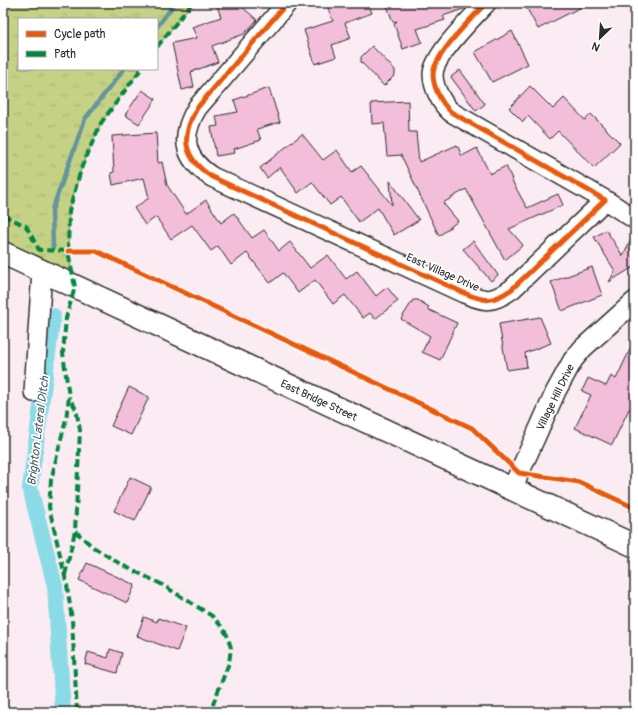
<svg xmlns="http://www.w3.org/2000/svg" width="638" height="715" viewBox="0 0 638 715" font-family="Pangolin,sans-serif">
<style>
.grass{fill:url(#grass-tufts);stroke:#787e58}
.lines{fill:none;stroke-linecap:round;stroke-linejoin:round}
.stream{stroke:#65959c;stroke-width:4.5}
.canal{stroke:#8bdbe7;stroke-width:16}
.building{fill:#f3bed9;stroke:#2b2b2b}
.minor-casing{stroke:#2b2b2b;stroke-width:22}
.major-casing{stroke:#2b2b2b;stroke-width:25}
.minor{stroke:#fff;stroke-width:19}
.major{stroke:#fff;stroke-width:22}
.quiet{stroke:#00873e;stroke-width:4;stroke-dasharray:8 4;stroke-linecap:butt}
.cycleway-casing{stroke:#fff;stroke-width:8}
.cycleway{stroke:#e8590c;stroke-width:5}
.labels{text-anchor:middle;stroke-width:3.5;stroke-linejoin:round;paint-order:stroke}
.street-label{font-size:11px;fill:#2b2b2b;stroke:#fff}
.water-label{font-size:12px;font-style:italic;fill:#486063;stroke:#fff}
</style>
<defs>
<pattern id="grass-tufts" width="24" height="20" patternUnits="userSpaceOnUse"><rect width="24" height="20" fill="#c5d286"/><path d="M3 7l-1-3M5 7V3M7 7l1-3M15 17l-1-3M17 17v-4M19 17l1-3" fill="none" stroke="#a9b474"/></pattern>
</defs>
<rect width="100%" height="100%" fill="#fbecf4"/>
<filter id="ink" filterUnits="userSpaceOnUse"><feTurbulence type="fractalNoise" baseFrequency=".025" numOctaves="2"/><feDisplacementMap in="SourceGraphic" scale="8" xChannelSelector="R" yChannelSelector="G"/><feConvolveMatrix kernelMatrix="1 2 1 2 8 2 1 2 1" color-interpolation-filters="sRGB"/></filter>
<g filter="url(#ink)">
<path class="grass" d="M3 3H192L157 47V19H19V69H141L101 123 82 166 69 211 68 251 75 287 3 253Z"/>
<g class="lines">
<path class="stream" d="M157 27 175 3
M53 248 52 210 85 119 124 69"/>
<path class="canal" d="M53 316 30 488 55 586 63 712"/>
</g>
<path class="building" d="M216 3H238L257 20 244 34 212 46 218 62 191 72 194 87 182 90 172 43 197 38 192 27 221 17Z
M326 3H368L372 13 345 23 351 38 332 45 336 57 315 64 304 30 333 21Z
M386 3H471L466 8 443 16 445 20 417 29 422 42 403 49 394 24 397 21 393 22Z
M524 3H589L538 29Z
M512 31 528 64 492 82 475 52Z
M372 46 395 70V75L384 86 361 62V57Z
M460 70 485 104 476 111 451 77Z
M530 86 553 109 564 98 585 120 591 114 620 143 594 168 558 131 550 139 528 116 523 122 509 108Z
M269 88 280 122 257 129 261 140 234 149 235 153 216 156 211 127 218 126 216 116 238 112 234 100Z
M142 90 156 99 139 124 125 115Z
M408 101 409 132H416L419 162 457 145 462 156 477 148 490 174 506 166 512 179H511L527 208 558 194 563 205 509 229 523 245 505 260 466 189 443 203 458 221 439 236 401 155 387 156 384 123 372 124 371 103Z
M156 133 158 163 162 162 167 185 186 214 206 200 221 223 234 213 252 238 264 230 279 251 290 242 310 268 328 255 346 279 357 271 376 296 387 287 398 301 375 319 370 313 363 318 345 295 333 304 315 280 298 293 283 273 270 283 247 253 231 265 218 246 211 251 192 225 171 239 156 217 145 225 134 208 149 198 144 178 113 185 111 173 114 172 112 136Z
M302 134 323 160 337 150 352 172 361 166 392 205 390 181 419 220 394 235 378 208 359 222 341 197 330 205 312 182 298 193 280 167 267 178 260 168Z
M606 230 623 256 635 232V266L609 282 615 271 594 237Z
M473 241 498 275 491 281 463 249Z
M592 267 602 295 562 311 551 282Z
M413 300H418L429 307 427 309 457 323 440 360 422 352 430 336 401 319Z
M540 317 551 343 525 353 527 367 507 370 499 324Z
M635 339V411L629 409 612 445 575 428 591 395 582 391 588 378 606 386 611 376 616 379Z
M129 387 149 397 131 435 111 426Z
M130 477 151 487 135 521 114 511Z
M87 563 135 585 127 603 79 580Z
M144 617 157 622 158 618 186 628 177 651 137 636Z
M110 649 122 653 117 673 85 664 88 652 108 658Z"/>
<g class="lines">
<defs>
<path id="minor" d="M287 3 197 108C180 137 183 158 212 177L464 293C486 302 492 303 512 289L605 200 451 112C442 104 433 88 433 74 434 55 472 18 486 3
M605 200 635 219
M34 392 42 271
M512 489 556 391 573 360 583 348 635 301"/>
<path id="major" d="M3 253 635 546"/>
</defs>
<use href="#minor" class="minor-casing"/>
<use href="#major" class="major-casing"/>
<use href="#minor" class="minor"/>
<use href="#major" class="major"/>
<path class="quiet" d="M157 47 192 3
M3 215 26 226 39 250 72 251
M75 531 93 547 122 565 161 584 212 616 222 627 227 635 231 648 229 663 210 712
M65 575 75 531 80 430 76 409 69 397
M77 712 72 620 67 585 49 507 51 480 66 419 69 397 63 353 66 318 75 287 68 251 69 211 82 166 101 123 141 69"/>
<defs>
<path id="cycleway" d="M287 3 197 108C180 137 183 158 212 177L464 293C486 302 492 303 512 289L605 200 451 112C442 104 433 88 433 74 434 55 472 18 486 3
M68 251H96L472 428 519 473 579 482 635 508"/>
</defs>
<use href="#cycleway" class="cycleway-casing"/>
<use href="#cycleway" class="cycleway"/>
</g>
</g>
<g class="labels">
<g class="street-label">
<text transform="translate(443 272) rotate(24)" y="4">East Village Drive</text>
<text transform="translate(555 397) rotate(-64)" y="4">Village Hill Drive</text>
<text transform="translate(319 400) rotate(25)" y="4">East Bridge Street</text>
</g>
<g class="water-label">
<text transform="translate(38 431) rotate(-83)" y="4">Brighton Lateral Ditch</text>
</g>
</g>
<rect width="638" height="715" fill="none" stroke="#fff" stroke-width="16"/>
<rect x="8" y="8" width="622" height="699" fill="none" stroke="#2b2b2b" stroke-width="1.5" filter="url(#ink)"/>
<rect x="18" y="18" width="140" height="52" fill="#ffffff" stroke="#aaaaaa"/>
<rect x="26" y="31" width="20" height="6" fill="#e8590c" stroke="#aaaaaa"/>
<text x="54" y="38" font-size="12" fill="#2b2b2b">Cycle path</text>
<rect x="26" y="51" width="20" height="6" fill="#00873e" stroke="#aaaaaa"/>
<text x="54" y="58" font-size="12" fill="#2b2b2b">Path</text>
<g transform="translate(600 38) rotate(205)" stroke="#ffffff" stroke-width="3" paint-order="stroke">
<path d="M0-3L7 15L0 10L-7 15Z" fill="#2b2b2b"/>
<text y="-6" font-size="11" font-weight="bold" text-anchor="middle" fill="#2b2b2b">N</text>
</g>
</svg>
